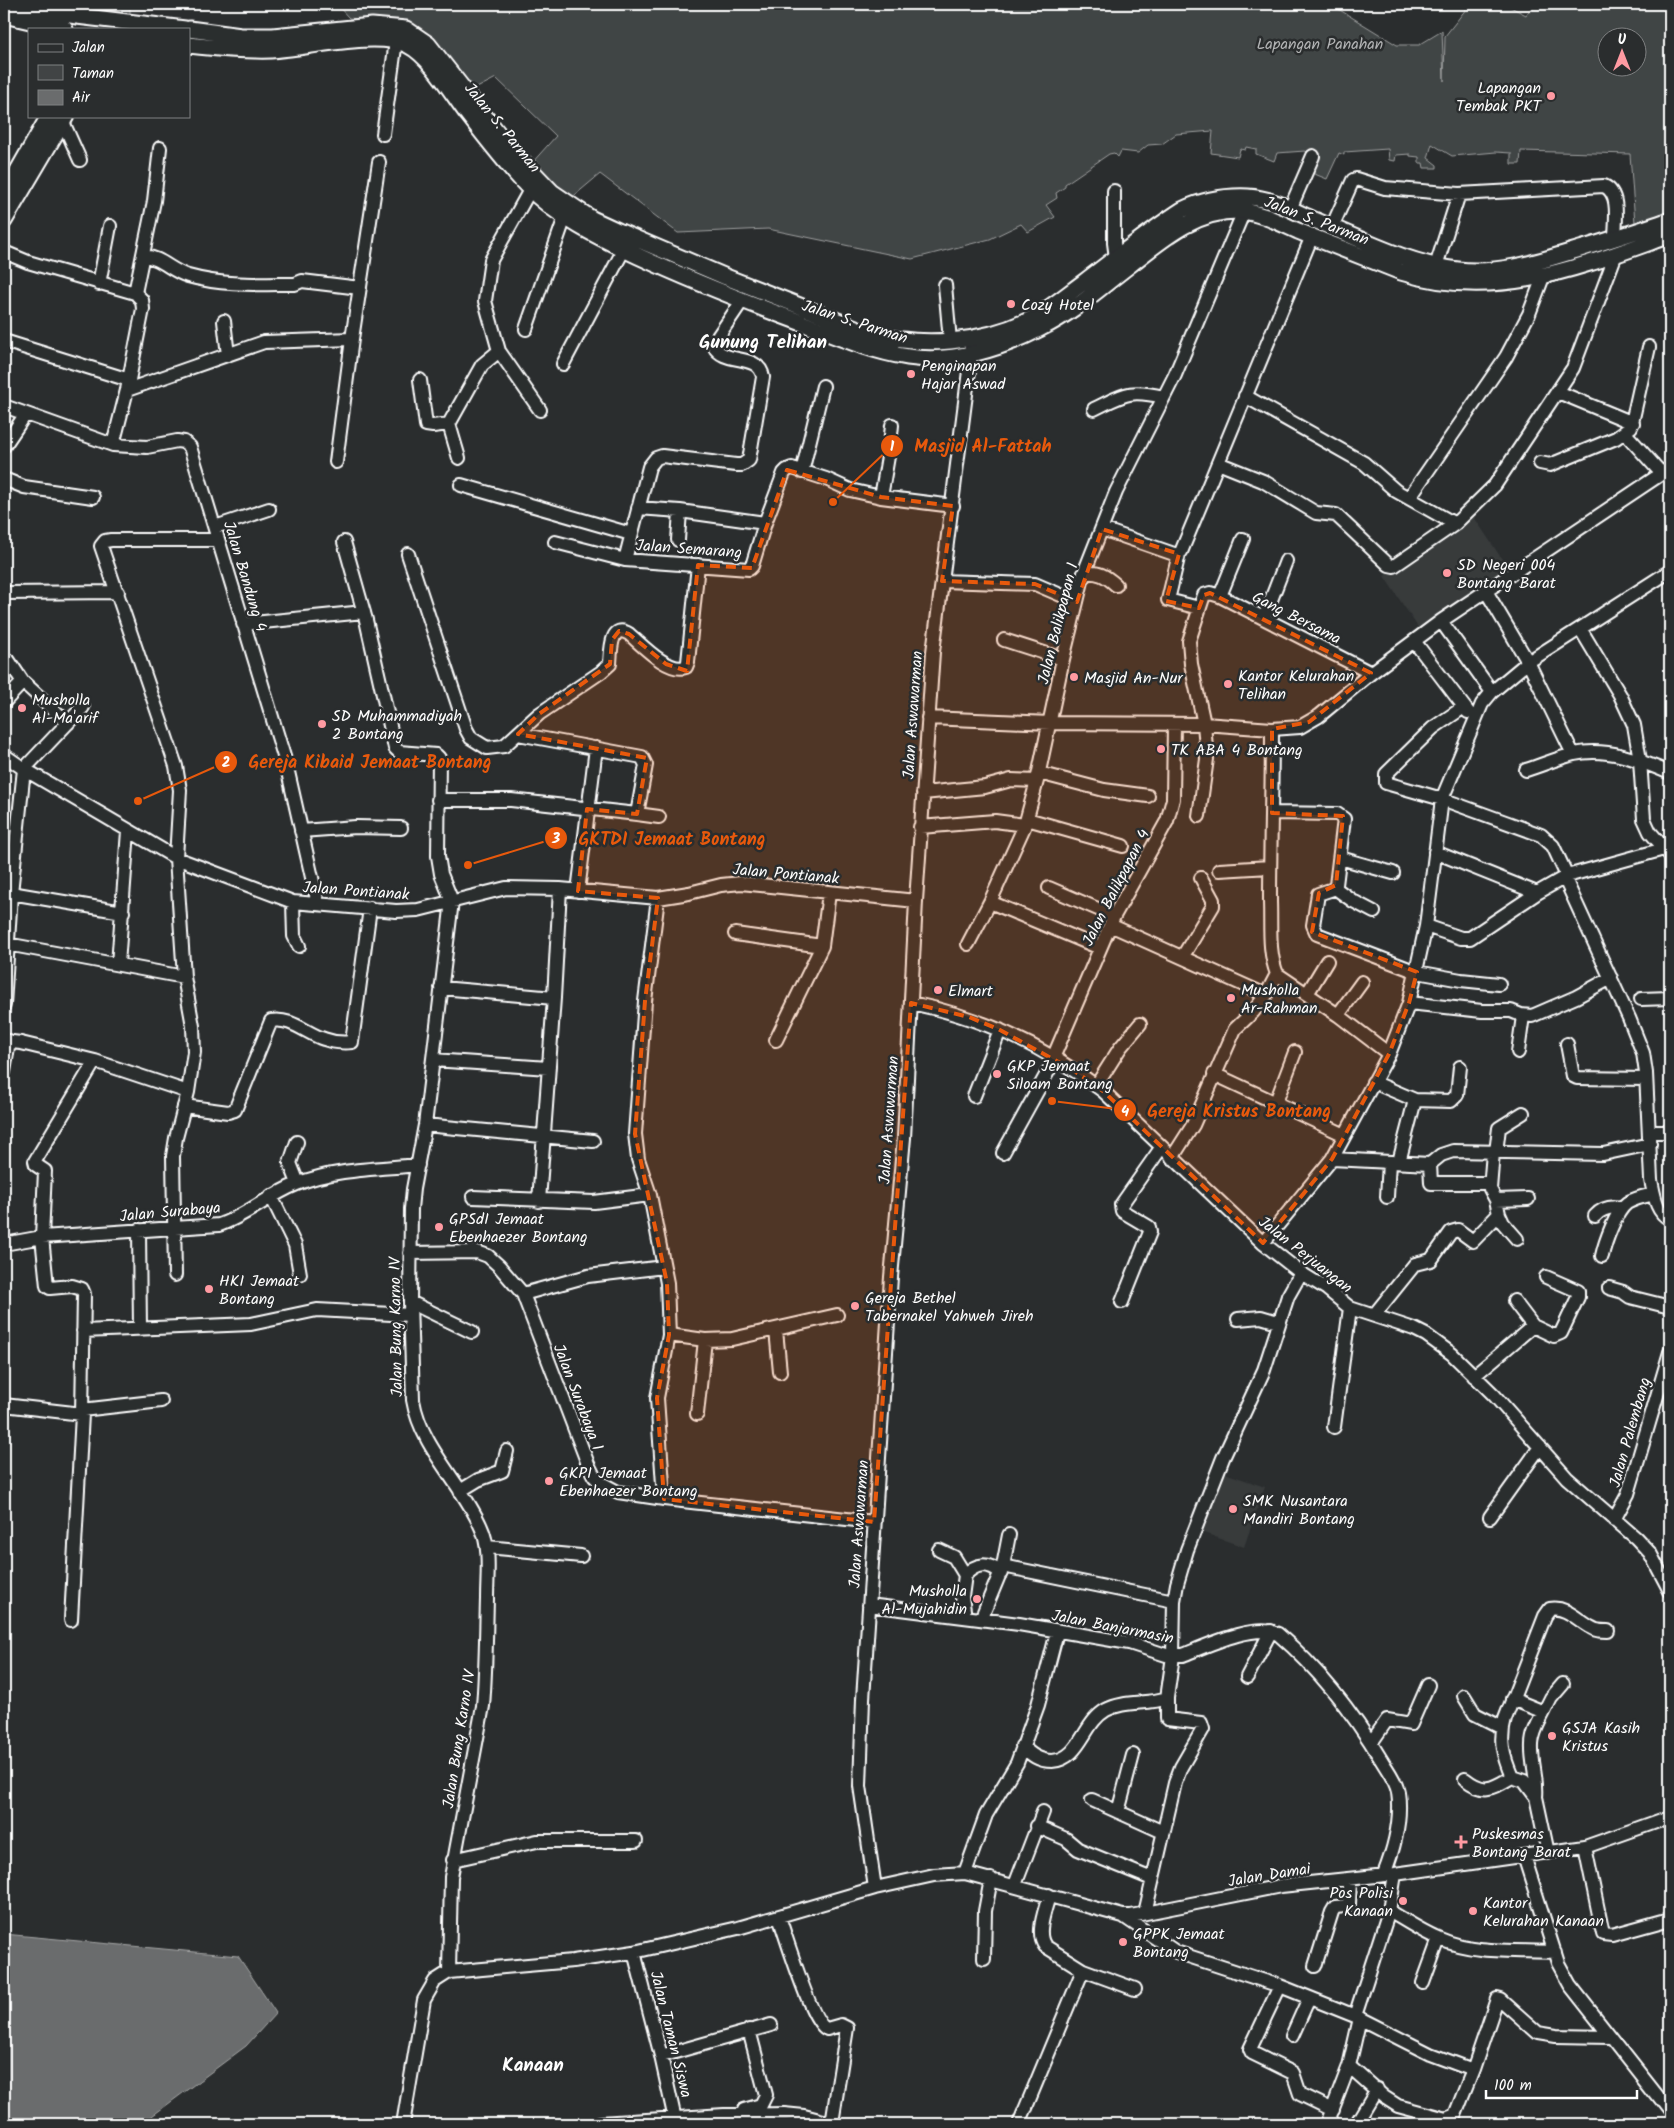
<svg xmlns="http://www.w3.org/2000/svg" width="1674" height="2128" viewBox="0 0 1674 2128" font-family="Kalam,sans-serif">
<style>
.built{fill:#373a3b}
.green{fill:#414445;stroke:#a0a2a2;fill-rule:evenodd}
.water{fill:#6a6c6d;stroke:#a6a7a7}
.lines{fill:none;stroke-linecap:round;stroke-linejoin:round}
.minor-casing{stroke:#fff;stroke-width:16}
.major-casing{stroke:#fff;stroke-width:19}
.minor{stroke:#2a2d2e;stroke-width:12}
.major{stroke:#2a2d2e;stroke-width:15}
.marked{fill:#e8590c;fill-opacity:0.2;stroke:#e8590c;stroke-width:4;stroke-dasharray:10 6;stroke-linejoin:round}
.poi-dot{fill:#ff9aa2;stroke:#2a2d2e;stroke-width:2}
.labels{text-anchor:middle;stroke-width:5;stroke-linejoin:round;paint-order:stroke}
.park-label{font-size:16px;fill:#b3b4b5;stroke:#2a2d2e}
.poi-label{font-size:16px;fill:#fff;stroke:#2a2d2e;text-anchor:start}
.street-label{font-size:16px;fill:#fff;stroke:#2a2d2e}
.quarter-label{font-size:19px;font-weight:bold;fill:#fff;stroke:#2a2d2e}
.leader{fill:none;stroke:#e8590c;stroke-width:2}
.callout-dot{fill:#e8590c;stroke:#2a2d2e;stroke-width:2}
.mark-label{font-size:15px;text-anchor:middle;font-weight:bold;fill:#fff}
.callout-label{font-size:18px;text-anchor:middle;font-weight:bold;fill:#e8590c;stroke:#2a2d2e;stroke-width:5;stroke-linejoin:round;paint-order:stroke}
</style>
<rect width="100%" height="100%" fill="#2a2d2e"/>
<filter id="ink" filterUnits="userSpaceOnUse"><feTurbulence type="fractalNoise" baseFrequency=".02" numOctaves="2"/><feDisplacementMap in="SourceGraphic" scale="10" xChannelSelector="R" yChannelSelector="G"/><feConvolveMatrix kernelMatrix="1 2 1 2 8 2 1 2 1" color-interpolation-filters="sRGB"/></filter>
<g filter="url(#ink)">
<path class="built" d="M1474 517 1510 571 1419 629 1384 576Z
M1222 1472 1265 1487 1244 1547 1201 1532Z"/>
<path class="green" d="M82 4H130V14L82 5Z
M336 4H1330L1397 45H1419L1442 31 1444 81 1445 36 1470 4H1505L1526 15 1534 4H1670V213L1635 223 1630 154 1521 151 1520 164H1511V153L1496 152 1452 156 1432 144 1428 158 1437 165V168H1424L1423 163H1419V157L1410 156V154L1396 155 1395 161 1389 160 1388 149 1344 152V155L1339 153 1327 179 1307 171 1314 154 1305 151 1277 153 1274 161 1256 154V149L1246 147 1245 150 1240 149 1238 157 1211 153 1213 131 1176 134 1162 144 1148 145 1138 153 1121 151 1118 157 1114 153 1109 154 1065 184V187L1056 193 1057 198 1046 205 1055 217 1028 232 1021 224 990 239 912 259 768 229 678 233 600 174 569 200 531 164 556 136 496 78 475 89 419 27 349 18ZM1606 38H1636V68H1606Z"/>
<path class="water" d="M4 1934 238 1956 276 2013 246 2046 152 2116 147 2124H4Z"/>
<g class="lines">
<defs>
<path id="minor" d="M76 4 77 16
M63 122 80 160
M383 134 396 41
M530 190 491 260 485 301 499 351 540 410
M1114 191V243L1116 258
M1290 209 1313 156
M1332 227 1353 180 1356 179 1385 188 1459 194 1604 186C1621 193 1615 223 1615 239
M4 252 28 262 135 293 142 300 143 309 127 390 113 445
M143 256C161 257 171 271 188 276 224 286 257 284 295 284L302 281 360 288
M1436 266 1459 194
M99 284 110 226
M945 285 950 341
M135 293 154 201 160 148
M742 301 717 338 714 346C724 366 759 352 763 377L749 460 742 465H736L662 456 656 458 649 467 625 560 749 569 752 566 765 523 784 473 787 470 792 468 826 479 850 490 881 497 953 506
M224 321 228 355
M526 329 565 217
M4 341 129 380
M563 364 624 249
M420 380 426 425 433 426 449 424 482 365 499 351
M127 390 264 342 352 339 379 162
M1558 392 1633 423
M1245 396 1364 463 1396 491 1455 524
M4 406 113 445 147 447 177 441 184 442 190 447 286 763 318 904
M1094 409C1125 394 1128 389 1164 397
M449 424 459 458
M1625 433 1662 474
M4 446 25 415
M336 462 352 339
M1218 463 1263 481 1316 513 1336 515 1389 565 1394 566 1455 524 1495 485 1573 368 1616 254
M1540 463 1550 465 1616 438 1631 427 1649 347
M802 472 823 386
M4 479 24 487 93 497
M461 485 631 534
M881 497 890 445 892 425
M1409 498 1506 357 1529 314 1543 277
M638 508 680 511 765 523
M215 527 269 509
M1102 529 1174 554 1181 552 1312 236
M678 540 680 511
M344 542 366 620 395 748 399 752 436 755 439 758 438 856 441 874 452 901 425 1125 413 1189 411 1209 410 1302 413 1400C421 1448 462 1483 481 1527 491 1548 487 1576 487 1599 486 1634 486 1670 483 1706L451 1877 449 1972
M555 542 625 560
M408 554 466 729 471 738 487 748 504 746 539 714 601 672 610 664C611 652 610 622 629 634 643 646 668 673 686 667L688 662 698 565
M1179 554 1168 600 1199 608
M1084 573C1099 572 1105 575 1116 585
M942 581 1035 584 1077 602
M1486 591 1528 662 1573 754
M4 593 118 592
M1220 596 1243 539
M1264 618 1286 561
M1441 621 1492 692
M243 624 364 612
M1581 630 1620 695 1634 725 1640 760 1644 819 1650 832 1670 855
M1004 640 1063 659
M1414 641 1468 712
M4 658 9 661 23 682 68 723
M4 702 23 682
M1464 707 1433 728 1386 774V783L1442 799 1482 704 1492 692 1528 662 1670 571
M928 718 1050 723 1204 724 1272 729 1300 727 1319 716 1371 673 1441 621 1670 468
M1272 729C1272 787 1270 844 1270 902 1271 926 1268 951 1277 974L1338 1015 1389 1054
M4 755 24 769 176 858 293 902 396 911 418 910 506 888 560 889 658 898 689 893 721 885 741 883 916 901
M1526 770C1542 765 1558 758 1574 754 1608 747 1639 760 1670 773
M1039 773 1104 790 1148 796
M923 793 985 787 1011 780 1037 781
M438 800H511L637 814 646 765 642 757 518 734
M1272 813 1337 814 1344 819 1336 885 1333 889 1318 894 1313 925 1317 934 1417 972 1461 980 1499 984
M637 814 659 817
M1199 816 1207 759 1204 724 1191 664 1189 641 1204 595 1210 593 1220 596 1371 673
M1027 819 1123 846
M920 827 995 821 1025 825
M301 831 356 827 401 828
M1435 852 1537 893 1567 876 1664 849
M1340 858 1393 873
M1219 870 1270 867
M1564 877 1629 1018 1643 1053 1646 1073 1651 1180C1654 1194 1656 1213 1670 1219
M1049 888 1114 916
M1335 888 1353 901 1374 912
M578 891 596 748
M11 893 123 912
M658 898 645 1001 635 1134 638 1159 650 1195 667 1283 669 1335 657 1398 664 1499
M293 902 294 936 299 946
M990 902 1100 948
M1110 925 1266 995
M1426 926 1461 938H1470L1537 893
M735 934 822 946
M7 944 184 977
M968 944 990 902 1025 825 1037 781 1063 659 1084 573 1116 492 1175 375 1244 211
M1183 956 1213 906V900L1201 878
M118 964 128 831
M441 988 554 998
M1307 994 1327 961
M1641 999 1670 998
M911 1003C981 1017 1046 1047 1103 1091L1263 1243 1301 1273 1327 1289 1350 1308 1414 1329 1426 1335 1452 1354 1494 1395 1567 1478 1636 1538 1650 1553 1670 1591
M1409 1003 1482 1011H1511L1521 1015 1532 1016 1576 997 1611 978
M4 1005 11 893 24 769 83 707
M1338 1015 1362 982
M776 1040 822 946 829 893
M4 1041 21 1043 95 1061 188 1092
M1567 1044 1573 1076 1577 1078 1646 1079
M1518 1052 1523 1016
M1053 1058 1114 916 1167 821 1173 799 1174 724
M433 1060 548 1068
M4 1072 9 1041
M1214 1074 1345 1135
M1373 1082 1415 1100 1451 1101 1457 1095 1460 1067
M1096 1086 1120 1048 1140 1024
M974 1096 1000 1030
M1276 1102 1295 1052
M184 1106 228 1112 235 1110 271 1021C291 1017 307 1034 324 1039 332 1042 344 1043 352 1042L370 908
M425 1125 593 1141
M1649 1132H1670
M297 1142 290 1163 298 1183
M1496 1152 1499 1128 1523 1113
M1003 1153 1055 1059
M1172 1158 1193 1125 1235 1029 1253 1012 1266 995 1277 974
M1332 1159 1430 1164 1441 1155 1453 1151 1603 1154 1650 1144
M1399 1162 1415 1100
M1430 1164 1431 1183H1490
M271 1196 295 1245 300 1274
M473 1197 594 1202 650 1195
M1387 1197 1389 1162
M1496 1200 1528 1199
M539 1201 554 998 560 889
M1499 1214 1503 1223 1517 1239
M1595 1216C1602 1208 1611 1206 1622 1208
M139 1230 140 1329
M1263 1243 1332 1159 1389 1054 1409 1003 1426 926 1442 799 1541 835 1553 846 1567 876
M4 1244 42 1237 219 1225C246 1216 269 1195 297 1184 334 1169 379 1169 418 1165
M410 1253 477 1252 488 1256 499 1266 523 1294 588 1464 594 1476 601 1483 618 1492 664 1499 874 1522
M1602 1256C1605 1242 1616 1211 1627 1203 1635 1198 1645 1196 1654 1194
M175 1275 173 1156 176 1138 188 1092 194 1052 193 1026 184 977 176 858 180 790 176 766 101 546 105 541 111 540H218
M1609 1288 1623 1292 1630 1297 1670 1307
M523 1294 588 1276 664 1267
M1514 1301 1533 1326
M410 1302 472 1332
M1122 1302 1150 1232 1149 1227 1122 1211 1121 1205 1161 1148
M1374 1315 1415 1264 1431 1260 1451 1232 1458 1230 1473 1241 1499 1214 1496 1200 1490 1189 1493 1152
M1238 1319 1261 1317 1278 1322
M776 1330 780 1372
M83 1331 251 1324 317 1310 410 1315
M669 1335 705 1340 732 1339 837 1315
M1474 1376 1533 1326 1554 1336 1561 1333 1578 1297V1291L1546 1277
M4 1405 82 1414 84 1294 82 1289 72 1286 50 1288 47 1286 42 1237 45 1171 36 1165 35 1161 95 1061
M82 1410 161 1401
M697 1414 705 1340
M1334 1427 1350 1308
M460 1491 478 1480 502 1471 507 1451
M1490 1517 1540 1447
M1614 1520 1628 1494 1670 1352
M487 1547 581 1556
M939 1550 954 1557 965 1575 962 1597 965 1617
M1003 1566 1009 1535
M965 1575C976 1563 988 1562 1001 1573
M869 1605 1019 1624 1129 1643 1166 1655H1183C1206 1646 1255 1623 1278 1634 1320 1670 1354 1714 1382 1761 1388 1771 1396 1781 1398 1792 1402 1819 1394 1849 1384 1874
M981 1619 1003 1566 1174 1601
M71 1620 82 1414
M1247 1677 1271 1631
M1464 1696 1475 1714 1503 1728
M1512 1699 1544 1712 1551 1698 1563 1684
M1371 1743 1387 1720 1411 1724 1428 1685
M1022 1746C1031 1755 1039 1761 1052 1761 1081 1759 1083 1723 1106 1710 1124 1700 1148 1705 1167 1698L1173 1656 1174 1601 1177 1584 1187 1550 1223 1458 1264 1370 1288 1296 1301 1273
M1465 1779C1485 1795 1493 1788 1512 1777
M1536 1797C1538 1777 1531 1763 1532 1745 1532 1733 1539 1722 1544 1712
M1092 1800 1163 1832
M1118 1812 1133 1755
M1036 1826 1066 1839 1078 1849 1152 1879
M1585 1847 1603 1934 1612 1935 1670 1919
M1548 1853 1536 1797 1524 1781 1512 1777C1503 1756 1499 1741 1505 1719L1545 1616 1550 1609C1567 1606 1578 1621 1592 1628 1596 1631 1602 1631 1608 1631
M1524 1856 1558 1963 1570 1985 1670 2112
M453 1860 537 1841H636
M965 1873 986 1815 1017 1763 1038 1705 1057 1632
M1015 1885 1043 1812
M875 1888 860 1786 863 1699 891 1277 904 1138 916 901 933 652 970 363 971 345
M1049 1895C1046 1909 1035 1933 1045 1946L1083 1970 1135 1989
M1389 1911C1405 1920 1422 1932 1440 1939 1474 1954 1518 1950 1555 1952
M1145 1913 1175 1783 1181 1767 1203 1729 1201 1723 1167 1719V1698
M1123 1916 1176 1952 1280 1986 1355 2016 1430 2054 1473 2070 1455 2115 1446 2119 1398 2106 1384 2097 1349 2066
M779 1917C786 1936 812 2025 827 2029L841 2025 847 2028 832 2123
M634 1952 661 2056 676 2124
M984 1959 985 1911 991 1879
M1315 1966 1332 1912 1335 1907 1346 1906 1349 1904 1350 1879
M1423 1983 1439 1939
M1280 1986 1250 2049 1252 2053 1293 2073 1300 2094 1333 2110
M1355 2016 1389 1911 1395 1874
M1292 2036 1309 1998
M661 2056 771 2025
M1473 2070 1497 1999 1501 2000 1538 2033 1556 2036 1610 2037
M744 2110 761 2105 766 2095 749 2030
M600 2123 724 2115 784 2114 804 2116 835 2124
M403 2124 424 2000 435 1981 449 1972 573 1961 634 1952 738 1928 875 1888 934 1875 965 1873 1123 1916H1131L1281 1886 1395 1874 1585 1847 1670 1817
M1019 2124 1083 1970
M1327 2124 1349 2066 1360 2018
M1356 2124 1377 2089"/>
<path id="major" d="M6 4 77 16 185 29
M4 15 65 29
M189 29 241 36H273L372 26 406 29 428 44 508 146 552 192 574 207 592 219 618 231 726 277 871 334C922 348 980 343 1027 321 1048 311 1066 295 1084 282 1116 258 1148 232 1182 210 1203 200 1224 196 1248 197 1270 198 1292 210 1312 219 1359 238 1407 264 1458 270 1500 275 1541 261 1580 249 1611 240 1640 230 1670 220
M189 45C216 48 244 51 271 50 306 48 378 30 408 45 430 56 451 92 466 112 486 138 505 163 527 186 558 218 598 237 638 256 690 280 743 301 797 321 833 335 870 351 908 357 952 364 1003 348 1041 328 1074 312 1102 286 1131 264 1164 238 1196 210 1240 211 1259 212 1280 223 1298 231 1332 245 1366 258 1401 272 1497 302 1580 267 1670 235
M4 195 49 116
M4 221 66 116"/>
</defs>
<use href="#minor" class="minor-casing"/>
<use href="#major" class="major-casing"/>
<use href="#minor" class="minor"/>
<use href="#major" class="major"/>
</g>
</g>
<path class="marked" d="M787 470 881 497 953 506 942 581 1035 584 1077 602 1102 529 1179 554 1166 601 1199 608 1204 595 1210 593 1371 673 1309 722 1272 729V813L1343 816 1336 885 1319 893 1312 932 1417 972 1409 1003 1389 1054 1332 1159 1263 1243 1103 1091 1073 1070 998 1029 969 1017 911 1003 874 1522 664 1499 657 1398 669 1335 667 1283 635 1134 645 1001 658 898 578 891 587 809 637 814 647 758 518 734 539 714 610 664 612 640 619 631 629 634 666 664 687 671 698 565 752 568Z"/>
<g class="poi-dot">
<circle cx="1551" cy="96" r="5"/>
<circle cx="1011" cy="304" r="5"/>
<circle cx="911" cy="374" r="5"/>
<circle cx="1447" cy="573" r="5"/>
<circle cx="1074" cy="677" r="5"/>
<circle cx="1228" cy="684" r="5"/>
<circle cx="22" cy="708" r="5"/>
<circle cx="322" cy="724" r="5"/>
<circle cx="1161" cy="749" r="5"/>
<circle cx="938" cy="990" r="5"/>
<circle cx="1231" cy="998" r="5"/>
<circle cx="997" cy="1074" r="5"/>
<circle cx="439" cy="1227" r="5"/>
<circle cx="209" cy="1289" r="5"/>
<circle cx="855" cy="1306" r="5"/>
<circle cx="549" cy="1481" r="5"/>
<circle cx="1233" cy="1509" r="5"/>
<circle cx="977" cy="1599" r="5"/>
<circle cx="1552" cy="1736" r="5"/>
<path d="M1458.5 1834.5h5v5h5v5h-5v5h-5v-5h-5v-5h5z"/>
<circle cx="1403" cy="1901" r="5"/>
<circle cx="1473" cy="1911" r="5"/>
<circle cx="1123" cy="1942" r="5"/>
</g>
<g class="labels">
<g class="park-label">
<text x="1320" y="49">Lapangan Panahan</text>
</g>
<g class="poi-label">
<text x="1541" y="93" text-anchor="end">Lapangan<tspan x="1541" dy="18">Tembak PKT</tspan></text>
<text x="1021" y="310">Cozy Hotel</text>
<text x="921" y="371">Penginapan<tspan x="921" dy="18">Hajar Aswad</tspan></text>
<text x="1457" y="570">SD Negeri 004<tspan x="1457" dy="18">Bontang Barat</tspan></text>
<text x="1238" y="681">Kantor Kelurahan<tspan x="1238" dy="18">Telihan</tspan></text>
<text x="1084" y="683">Masjid An-Nur</text>
<text x="32" y="705">Musholla<tspan x="32" dy="18">Al-Ma'arif</tspan></text>
<text x="332" y="721">SD Muhammadiyah<tspan x="332" dy="18">2 Bontang</tspan></text>
<text x="1171" y="755">TK ABA 4 Bontang</text>
<text x="1241" y="995">Musholla<tspan x="1241" dy="18">Ar-Rahman</tspan></text>
<text x="948" y="996">Elmart</text>
<text x="1007" y="1071">GKP Jemaat<tspan x="1007" dy="18">Siloam Bontang</tspan></text>
<text x="449" y="1224">GPSdI Jemaat<tspan x="449" dy="18">Ebenhaezer Bontang</tspan></text>
<text x="219" y="1286">HKI Jemaat<tspan x="219" dy="18">Bontang</tspan></text>
<text x="865" y="1303">Gereja Bethel<tspan x="865" dy="18">Tabernakel Yahweh Jireh</tspan></text>
<text x="559" y="1478">GKPI Jemaat<tspan x="559" dy="18">Ebenhaezer Bontang</tspan></text>
<text x="1243" y="1506">SMK Nusantara<tspan x="1243" dy="18">Mandiri Bontang</tspan></text>
<text x="967" y="1596" text-anchor="end">Musholla<tspan x="967" dy="18">Al-Mujahidin</tspan></text>
<text x="1562" y="1733">GSJA Kasih<tspan x="1562" dy="18">Kristus</tspan></text>
<text x="1472" y="1839">Puskesmas<tspan x="1472" dy="18">Bontang Barat</tspan></text>
<text x="1393" y="1898" text-anchor="end">Pos Polisi<tspan x="1393" dy="18">Kanaan</tspan></text>
<text x="1483" y="1908">Kantor<tspan x="1483" dy="18">Kelurahan Kanaan</tspan></text>
<text x="1133" y="1939">GPPK Jemaat<tspan x="1133" dy="18">Bontang</tspan></text>
</g>
<g class="street-label">
<text transform="translate(503 127) rotate(51)" y="6">Jalan S. Parman</text>
<text transform="translate(1317 220) rotate(21)" y="6">Jalan S. Parman</text>
<text transform="translate(855 321) rotate(18)" y="6">Jalan S. Parman</text>
<text transform="translate(689 548) rotate(4)" y="6">Jalan Semarang</text>
<text transform="translate(246 576) rotate(73)" y="6">Jalan Bandung 4</text>
<text transform="translate(1297 617) rotate(27)" y="6">Gang Bersama</text>
<text transform="translate(1057 623) rotate(-76)" y="6">Jalan Balikpapan 1</text>
<text transform="translate(912 715) rotate(-86)" y="6">Jalan Aswawarman</text>
<text transform="translate(786 873) rotate(5)" y="6">Jalan Pontianak</text>
<text transform="translate(1115 887) rotate(-63)" y="6">Jalan Balikpapan 4</text>
<text transform="translate(356 890) rotate(4)" y="6">Jalan Pontianak</text>
<text transform="translate(888 1120) rotate(-86)" y="6">Jalan Aswawarman</text>
<text transform="translate(170 1211) rotate(-5)" y="6">Jalan Surabaya</text>
<text transform="translate(1306 1254) rotate(38)" y="6">Jalan Perjuangan</text>
<text transform="translate(395 1327) rotate(-91)" y="6">Jalan Bung Karno IV</text>
<text transform="translate(579 1397) rotate(69)" y="6">Jalan Surabaya 1</text>
<text transform="translate(1629 1432) rotate(-74)" y="6">Jalan Palembang</text>
<text transform="translate(858 1524) rotate(-86)" y="6">Jalan Aswawarman</text>
<text transform="translate(1113 1626) rotate(11)" y="6">Jalan Banjarmasin</text>
<text transform="translate(458 1739) rotate(-81)" y="6">Jalan Bung Karno IV</text>
<text transform="translate(1269 1874) rotate(-9)" y="6">Jalan Damai</text>
<text transform="translate(672 2034) rotate(76)" y="6">Jalan Taman Siswa</text>
</g>
<g class="quarter-label">
<text x="763" y="348">Gunung Telihan</text>
<text x="533" y="2071">Kanaan</text>
</g>
</g>
<path class="leader" d="M833 502L892 446M138 801L226 762M468 865L556 838M1052 1101L1125 1110"/>
<g class="callout-dot">
<circle cx="833" cy="502" r="5"/>
<circle cx="138" cy="801" r="5"/>
<circle cx="468" cy="865" r="5"/>
<circle cx="1052" cy="1101" r="5"/>
<circle cx="892" cy="446" r="12"/>
<circle cx="226" cy="762" r="12"/>
<circle cx="556" cy="838" r="12"/>
<circle cx="1125" cy="1110" r="12"/>
</g>
<g class="mark-label">
<text x="892" y="451">1</text>
<text x="226" y="767">2</text>
<text x="556" y="843">3</text>
<text x="1125" y="1116">4</text>
</g>
<g class="callout-label">
<text x="983" y="452">Masjid Al-Fattah</text>
<text x="370" y="768">Gereja Kibaid Jemaat Bontang</text>
<text x="672" y="845">GKTDI Jemaat Bontang</text>
<text x="1239" y="1117">Gereja Kristus Bontang</text>
</g>
<rect width="1674" height="2128" fill="none" stroke="#2a2d2e" stroke-width="20"/>
<rect x="10" y="10" width="1654" height="2108" fill="none" stroke="#fff" stroke-width="2" filter="url(#ink)"/>
<rect x="28" y="28" width="162" height="90" fill="#2a2d2e" stroke="#7f8182"/>
<rect x="38" y="44" width="25" height="8" fill="#2a2d2e" stroke="#7f8182"/>
<text x="72" y="52" font-size="15" fill="#ffffff">Jalan</text>
<rect x="38" y="65" width="25" height="15" fill="#414445" stroke="#7f8182"/>
<text x="72" y="78" font-size="15" fill="#ffffff">Taman</text>
<rect x="38" y="90" width="25" height="15" fill="#6a6c6d" stroke="#7f8182"/>
<text x="72" y="102" font-size="15" fill="#ffffff">Air</text>
<g transform="translate(1622 52)"><circle r="24" fill="#2a2d2e" stroke="#7f8182"/>
<path d="M0-4L9 19L0 12L-9 19Z" fill="#ff9aa2"/>
<text y="-8" font-size="14" font-weight="bold" text-anchor="middle" fill="#ffffff">U</text>
</g>
<path d="M1486 2090v8h151v-8" fill="none" stroke="#ffffff" stroke-width="2.5"/>
<text x="1494" y="2090" font-size="15" fill="#ffffff" stroke="#2a2d2e" stroke-width="4" paint-order="stroke">100 m</text>
</svg>
